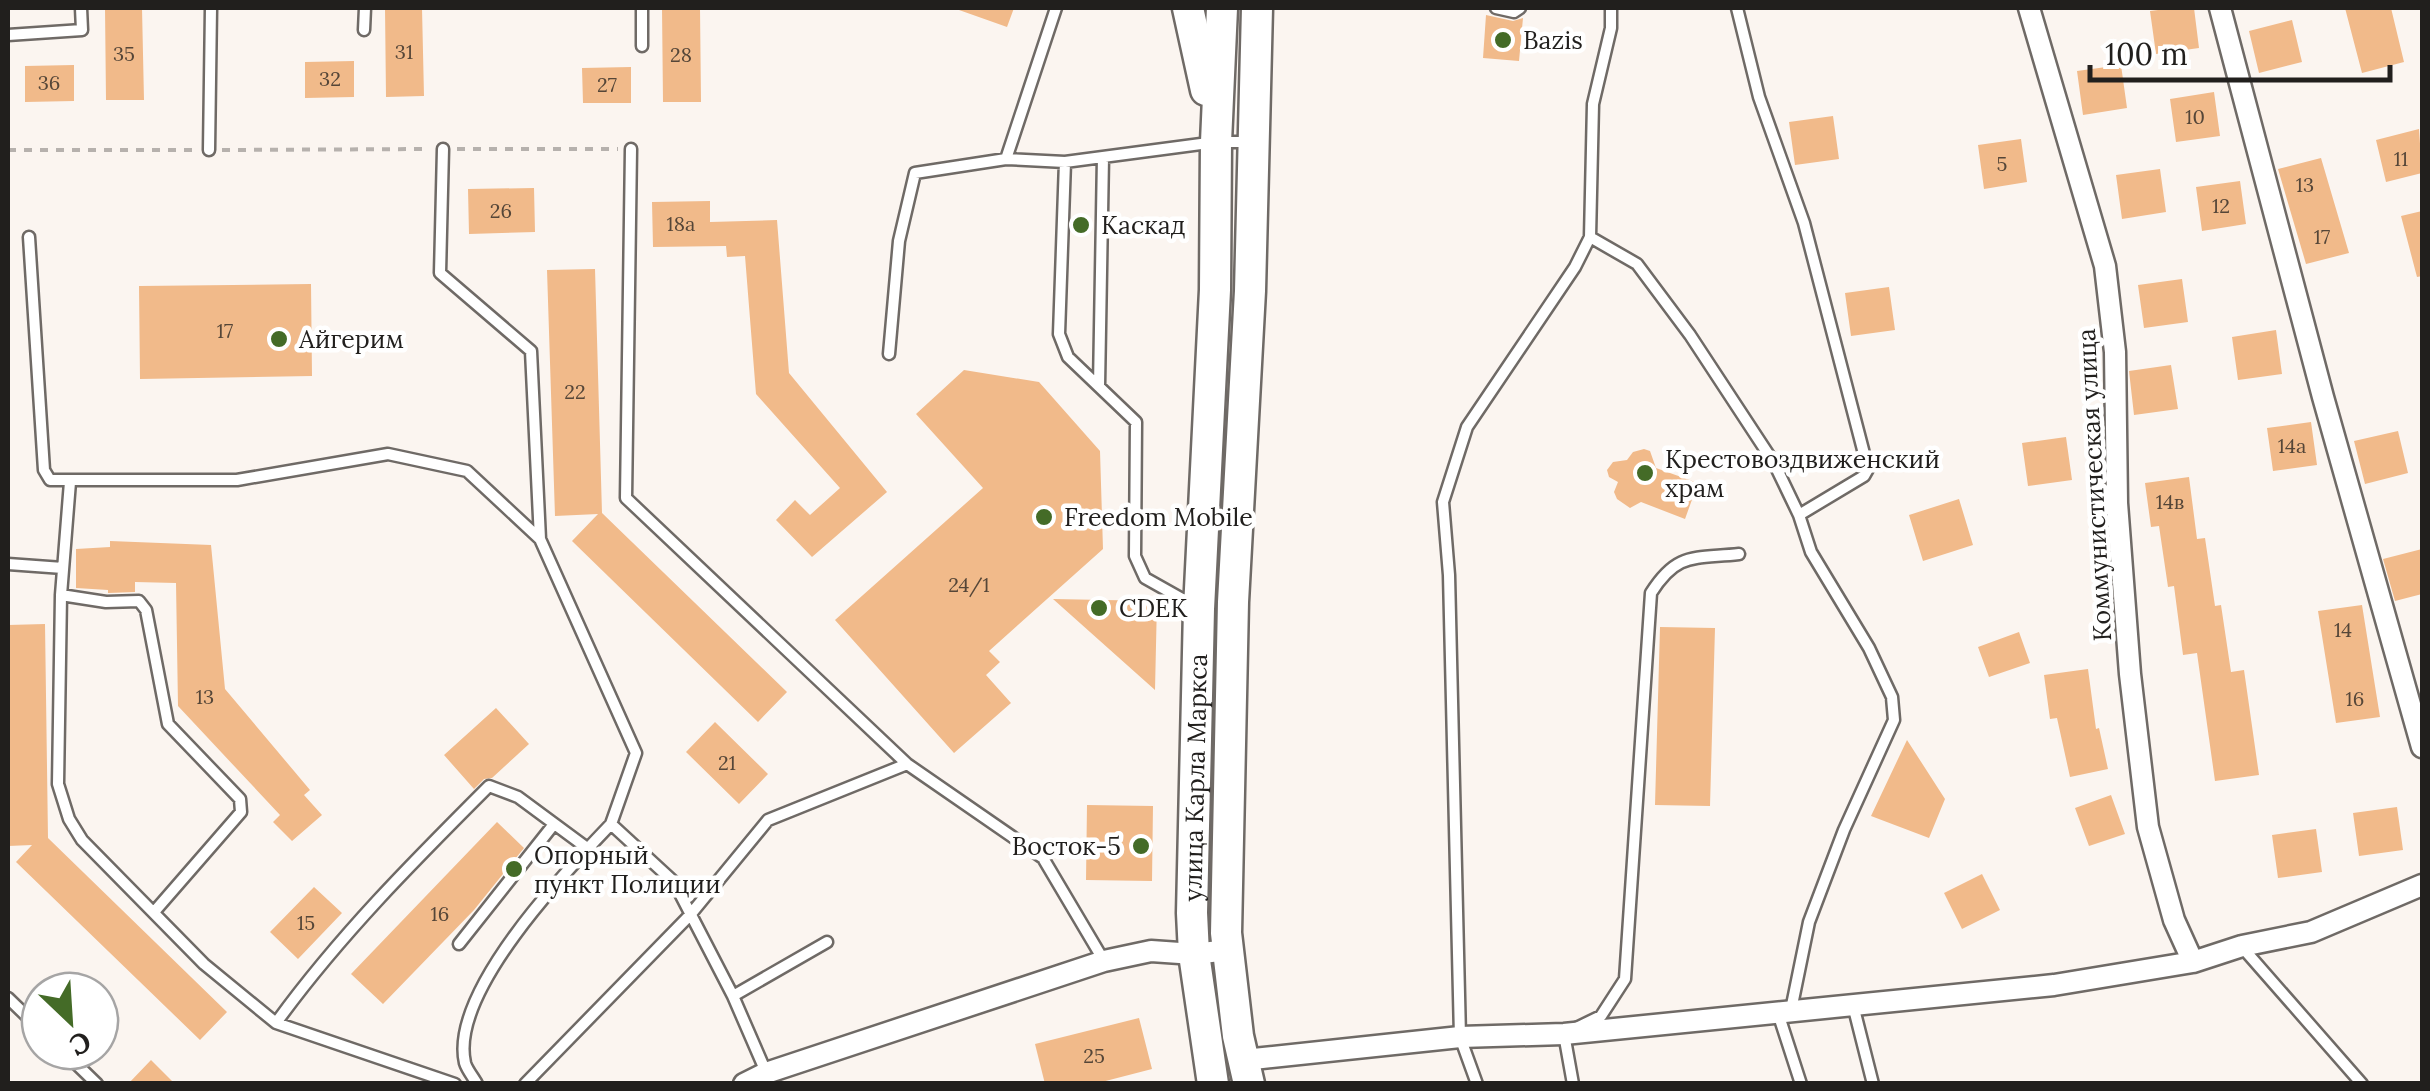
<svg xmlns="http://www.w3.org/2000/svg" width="2430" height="1091" viewBox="0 0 2430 1091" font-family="Lora,serif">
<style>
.building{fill:#f1ba8a}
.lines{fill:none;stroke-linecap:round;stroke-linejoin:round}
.service-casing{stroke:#6f6a66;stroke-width:15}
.minor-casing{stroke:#6f6a66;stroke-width:25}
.primary-casing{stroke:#6f6a66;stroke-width:35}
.path{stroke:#b6b1ad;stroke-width:4;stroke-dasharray:8 8;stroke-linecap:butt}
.service{stroke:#fff;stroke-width:10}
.minor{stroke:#fff;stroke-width:20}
.primary{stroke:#fff;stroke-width:30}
.poi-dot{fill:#446b27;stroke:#fff;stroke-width:4}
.labels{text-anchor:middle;stroke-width:9;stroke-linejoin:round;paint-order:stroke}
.number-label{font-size:20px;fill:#554638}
.poi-label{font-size:25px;fill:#211f1d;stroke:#fff;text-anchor:start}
.street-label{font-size:25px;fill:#211f1d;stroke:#fff}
</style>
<rect width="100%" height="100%" fill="#fbf5f0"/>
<path class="building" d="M105 8H142L144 100H106Z
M385 8H422L424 96 386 97Z
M662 8H700L701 102H663Z
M960 8H1014L1007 27 959 10Z
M2174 8H2194L2199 48 2156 54 2150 11Z
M2345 8H2391L2404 62 2362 73Z
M1486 15 1513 21 1523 18 1519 61 1483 58Z
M2292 20 2302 62 2259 73 2249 31Z
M354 61V97L305 98V62Z
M74 65V101L25 102V66Z
M2121 65 2127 108 2083 115 2077 71Z
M631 67V103H583L582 68Z
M2214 92 2220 136 2176 142 2170 99Z
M1833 116 1839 159 1795 165 1789 122Z
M2419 129 2422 173 2386 182 2376 140Z
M2021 139 2027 182 1984 189 1978 145Z
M2321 158 2349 253 2306 264 2278 169Z
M2160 169 2166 212 2122 219 2116 175Z
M2240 181 2246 224 2202 231 2196 187Z
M534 188 535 232 469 234 468 189Z
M710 201V222L777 220 789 373 887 492 812 557 776 520 795 500 810 515 840 488 756 394 745 256 727 257 726 246 653 247 652 202Z
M2422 211V276L2417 277 2401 216Z
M595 269 602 513 787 692 758 722 572 541 598 514 555 516 547 270Z
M2182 279 2188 322 2144 328 2138 285Z
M311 284 312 376 140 379 139 286Z
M1889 287 1895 330 1851 336 1845 293Z
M2276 330 2282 374 2238 380 2232 337Z
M2171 365 2178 409 2134 415 2129 371Z
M964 370 1039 382 1100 451 1103 549 989 651 1000 662 986 675 1011 703 954 753 835 620 983 488 916 414Z
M2311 422 2317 465 2273 471 2267 428Z
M2398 431 2408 473 2365 484 2354 441Z
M2066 437 2072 480 2028 486 2022 443Z
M1644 449 1650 451 1656 468 1698 483 1685 519 1641 502 1630 508 1617 499 1614 492 1618 482 1609 477 1607 470 1613 462 1627 460 1633 452Z
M2189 477 2197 539 2205 538 2215 606 2221 605 2231 672 2244 670 2259 775 2215 781 2197 653 2183 655 2174 586 2168 587 2159 526 2151 527 2145 483Z
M1959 499 1973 545 1923 561 1909 515Z
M110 541 211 545 225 689 310 790 304 795 322 815 292 841 273 822 280 815 178 706 176 583 135 582V592L108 593V590L76 588V549L110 547Z
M2422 549V594L2395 601 2383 559Z
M1053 599 1157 601 1155 690Z
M2362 605 2380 717 2336 723 2318 611Z
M45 624 48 838 227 1012 200 1040 16 862 32 845 8 846V625Z
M1660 627 1715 628 1710 806 1655 805Z
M2019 632 2030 663 1989 677 1978 647Z
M2088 669 2096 729 2099 728 2108 769 2070 777 2057 718 2050 719 2044 675Z
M496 708 529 744 492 778 484 779 474 789 444 755Z
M715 722 768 774 739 804 686 752Z
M1907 740 1945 799 1929 838 1871 816Z
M2111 795 2125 834 2089 846 2075 808Z
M1087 805 1153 806 1152 881 1086 880Z
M2397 807 2403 850 2359 856 2353 813Z
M497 822 524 848 474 910 383 1004 351 974Z
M2316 829 2322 872 2278 878 2272 835Z
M1982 874 2000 910 1962 929 1944 893Z
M314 887 342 913 298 959 270 932Z
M1139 1018 1152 1069 1094 1084H1045L1035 1044Z
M151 1060 175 1084H128Z"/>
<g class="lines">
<defs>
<path id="service" d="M642 8V46
M1496 8 1514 12 1520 8
M1737 8 1759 97 1804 223 1868 469 1864 476 1799 515
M364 30 365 8
M8 35 82 30 81 8
M443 149 440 273 531 351 540 539 636 753 611 824 674 882 733 996 766 1072
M631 149 626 498 907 764 1043 858 1104 961
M209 150 211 8
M1006 159 1056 8
M1065 162 1059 334 1068 357 1136 422 1135 556 1145 578 1193 605
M29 237 44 470 50 480H237L388 454 467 471 540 539
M1590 237 1637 264 1690 335 1774 463 1799 515 1811 552 1869 648 1892 697 1894 720 1844 830 1809 922 1791 1010
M889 354 899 241 915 173 1006 159 1065 162 1216 142H1248
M1099 386 1103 157
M70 482 61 595 58 784 69 819 82 840 204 964 276 1023 455 1084
M8 564 63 568
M61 595 106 602 139 601 146 610 168 724 240 799 241 812 154 912
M459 944 554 824
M2242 947 2362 1084
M733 996 827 942
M8 998 40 1029
M1853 1005 1873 1084
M1778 1013 1801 1084
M276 1023C339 936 414 861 489 786L518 797 587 848
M63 1051 97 1084
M477 1084C474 1078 467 1070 465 1063 449 993 565 872 611 824
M525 1084 690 915 768 820 907 764
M1477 1084 1460 1037 1449 575 1443 502 1467 427 1575 267 1590 237 1593 104 1611 28V8
M1573 1084 1564 1034 1601 1016 1625 979 1651 593C1677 552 1693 559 1739 554"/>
<path id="minor" d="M2029 8 2105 266 2115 352 2117 503 2130 674 2148 827 2174 920 2193 962
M2220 8 2323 397 2422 747
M1244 1060 1460 1037 1564 1034 2054 985 2193 962 2242 946 2311 932 2422 885
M744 1084 766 1073 1104 961 1151 951 1194 954 1228 950"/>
<g id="primary">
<path d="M1188 8 1206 90"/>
<path id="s1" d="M1213 1084 1194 954 1192 913 1199 609 1215 290 1216 142 1222 8"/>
<path d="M1249 1084 1238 1036 1226 933 1233 602 1250 291 1257 8"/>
</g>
</defs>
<use href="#service" class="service-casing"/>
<use href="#minor" class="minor-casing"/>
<use href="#primary" class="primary-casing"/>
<path class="path" d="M457 149H618
M8 150H193
M222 150 428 149"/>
<use href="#service" class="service"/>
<use href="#minor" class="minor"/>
<use href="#primary" class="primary"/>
</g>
<g class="poi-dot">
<circle cx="1503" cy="40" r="10"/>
<circle cx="1081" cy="225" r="10"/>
<circle cx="279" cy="339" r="10"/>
<circle cx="1645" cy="473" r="10"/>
<circle cx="1044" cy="517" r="10"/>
<circle cx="1099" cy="608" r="10"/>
<circle cx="1141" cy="846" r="10"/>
<circle cx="514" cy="869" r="10"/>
</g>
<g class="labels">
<g class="number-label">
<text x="404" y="59">31</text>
<text x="124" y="61">35</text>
<text x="681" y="62">28</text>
<text x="330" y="86">32</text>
<text x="49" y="90">36</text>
<text x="607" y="92">27</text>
<text x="2195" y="124">10</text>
<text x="2401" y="166">11</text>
<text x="2002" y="171">5</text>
<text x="2305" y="192">13</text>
<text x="2221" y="213">12</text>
<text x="501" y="218">26</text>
<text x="681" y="231">18а</text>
<text x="2322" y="244">17</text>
<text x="225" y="338">17</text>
<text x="575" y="399">22</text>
<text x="2292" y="453">14а</text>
<text x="2170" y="509">14в</text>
<text x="969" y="592">24/1</text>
<text x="2343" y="637">14</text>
<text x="205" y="704">13</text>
<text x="2355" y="706">16</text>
<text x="727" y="770">21</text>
<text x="440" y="921">16</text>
<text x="306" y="930">15</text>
<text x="1094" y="1063">25</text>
</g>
<g class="poi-label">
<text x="1523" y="49">Bazis</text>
<text x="1101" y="234">Каскад</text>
<text x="299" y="348">Айгерим</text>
<text x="1665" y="468">Крестовоздвиженский<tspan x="1665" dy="29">храм</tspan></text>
<text x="1064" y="526">Freedom Mobile</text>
<text x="1119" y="617">CDEK</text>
<text x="1121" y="855" text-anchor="end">Восток-5</text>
<text x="534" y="864">Опорный<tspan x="534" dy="29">пункт Полиции</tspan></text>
</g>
<g class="street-label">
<text transform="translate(2094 485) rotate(-93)" y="9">Коммунистическая улица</text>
<text dy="9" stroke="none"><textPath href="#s1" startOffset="308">улица Карла Маркса</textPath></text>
</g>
</g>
<rect width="2430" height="1091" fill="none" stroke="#211f1d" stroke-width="20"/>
<g transform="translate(70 1021) rotate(155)"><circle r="48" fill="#ffffff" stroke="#a6a5a5" stroke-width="2.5"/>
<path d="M0-8L18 38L0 25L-18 38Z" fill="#446b27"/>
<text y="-15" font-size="28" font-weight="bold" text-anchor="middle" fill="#211f1d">С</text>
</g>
<path d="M2090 65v15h300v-15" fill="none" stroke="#211f1d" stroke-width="5"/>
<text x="2105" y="65" font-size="30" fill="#211f1d" stroke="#ffffff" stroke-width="8" paint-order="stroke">100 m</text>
</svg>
